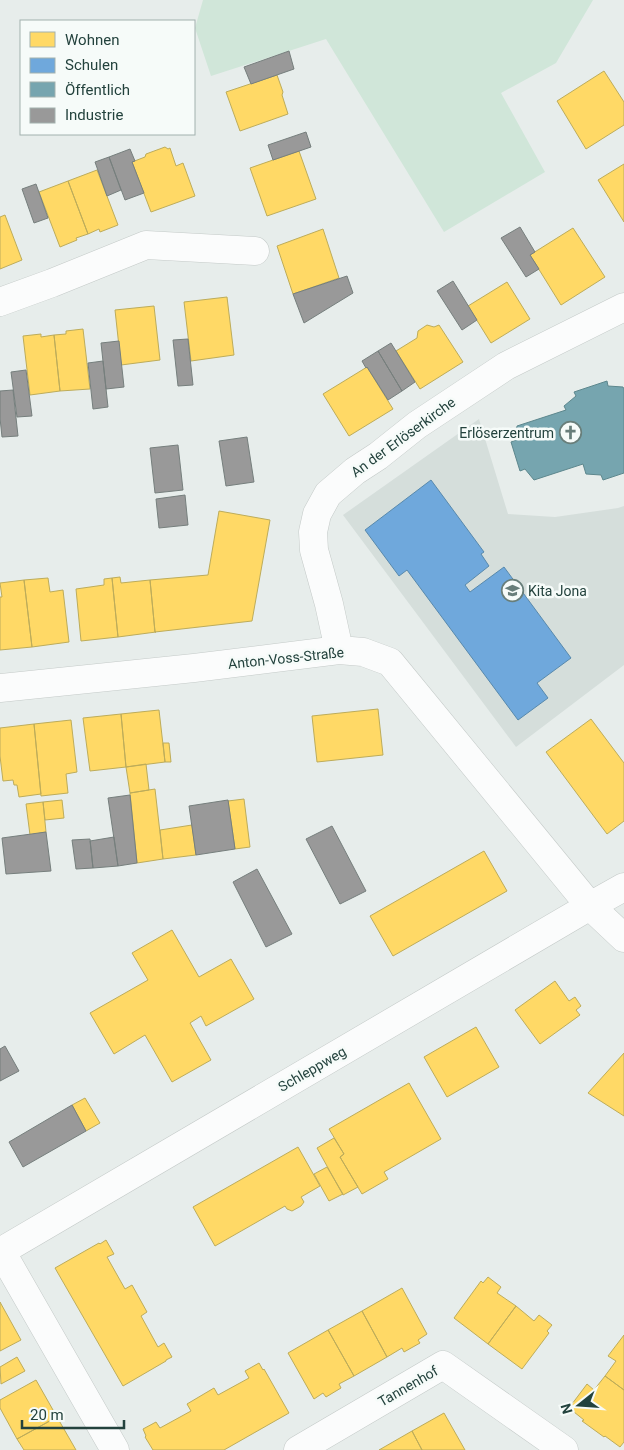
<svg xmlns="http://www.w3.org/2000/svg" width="624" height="1450" viewBox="0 0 624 1450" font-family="Roboto,sans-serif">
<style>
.built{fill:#d5dedb}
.green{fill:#d0e6d9}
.homes{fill:#ffd966;stroke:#bdac5a}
.schools{fill:#6fa8dc;stroke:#5889ac}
.public{fill:#76a5af;stroke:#5d878d}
.industry{fill:#999;stroke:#767f7d}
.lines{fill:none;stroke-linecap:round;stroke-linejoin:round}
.minor-casing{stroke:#c4cac8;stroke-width:29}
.minor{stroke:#fbfcfc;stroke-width:28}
.labels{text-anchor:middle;stroke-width:5;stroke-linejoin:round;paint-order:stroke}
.poi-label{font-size:14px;fill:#23423d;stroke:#f6fbf9;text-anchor:end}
.street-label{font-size:14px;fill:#23423d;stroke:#f6fbf9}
</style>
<rect width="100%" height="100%" fill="#e7edeb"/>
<path class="built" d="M479 419 508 514 555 517 618 508 624 506V665L516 747 343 515Z"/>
<path class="green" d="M203 0H593L556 63 501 93 545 172 444 232 326 39 211 76 195 28Z"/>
<path class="homes" d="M604 71 624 102V125L586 149 557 101Z
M277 75 283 92 282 95 288 114 240 131 226 92Z
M165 147 168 149 170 148 176 166 183 163 195 196 151 212 132 162 145 157 146 154Z
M299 151 316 199 267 216 250 168Z
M624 164V222L598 180Z
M97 170 118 225 100 232 99 229 88 234 68 181Z
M68 181 88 234 76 238 77 240 60 247 39 192Z
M5 215 22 260 0 269V217Z
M573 228 605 277 561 305 530 255Z
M323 229 339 278 293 294 277 246Z
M507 282 530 319 491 343 468 306Z
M227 297 234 355 191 361 184 302Z
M154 306 160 360 121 365 115 310Z
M427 325 434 327 439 325 463 362 420 389 396 351 417 338 418 331Z
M83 329 90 389 60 391 54 335 66 334V331Z
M41 334V337L54 335 60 391 30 395 23 336Z
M367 367 393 409 349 436 323 394Z
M219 511 270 520 252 621 155 632 150 580 208 575Z
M120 577 121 583 150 580 155 632H156L118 637 112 578Z
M48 578 50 592 63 590 69 642 32 647 24 580Z
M112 578 118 637 81 641 76 589 104 585V579Z
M24 580 32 647 0 650V597H2L0 583Z
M378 709 383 755 317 762 312 716Z
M159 710 165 762 126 767 121 714Z
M121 714 126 767 90 771 83 718Z
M591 719 624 763V821L607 834 546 752Z
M71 720 77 772 66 774 68 793 41 796 34 724Z
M34 724 41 794 19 797 17 785H14L13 780 3 781 0 756V728Z
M163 743H169L171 762H165Z
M146 764 149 790 130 793 126 767Z
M155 789 163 859 137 863 130 793Z
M244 799 250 847 235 849 228 801Z
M62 800 64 818 45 820 43 802Z
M43 802 46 832 30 835 26 804Z
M192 825 196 855 163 859 160 830Z
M484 851 507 891 393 956 370 916Z
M172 930 199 977 231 959 254 999 206 1026 201 1016 190 1023 211 1060 172 1082 145 1035 114 1054 90 1013 148 980 132 953Z
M555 981 569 1001 575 997 581 1006 576 1010 580 1015 540 1044 515 1010Z
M476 1027 499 1067 447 1097 424 1057Z
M624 1053V1116L588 1093Z
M409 1083 441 1139 384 1172 388 1179 362 1194 340 1157 344 1154 329 1129Z
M85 1098 100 1123 86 1131 72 1105Z
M334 1138 344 1154 340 1157 358 1187 343 1195 317 1148Z
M298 1147 320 1186 301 1197 304 1202 301 1206 292 1211 287 1209 285 1206 215 1246 193 1207Z
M327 1167 343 1194 329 1201 314 1174Z
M106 1240 114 1254 107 1257 125 1289 132 1285 147 1312 141 1316 158 1347 164 1343 172 1357 166 1360V1361L123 1386 55 1268 99 1243 100 1244Z
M488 1277 501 1287 497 1293 516 1306 488 1344 454 1318 481 1281 483 1283Z
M402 1288 427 1334 418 1340 420 1343 404 1352 402 1348 387 1357 362 1311Z
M0 1302 21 1340 0 1351Z
M516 1306 534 1321 539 1315 552 1325 547 1331 549 1333 522 1369 488 1344Z
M362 1311 387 1357 354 1376 328 1330Z
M328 1330 354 1376 339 1384 341 1388 326 1397 323 1393 314 1399 288 1353Z
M624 1335V1390L605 1376 616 1361 608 1356Z
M17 1357 25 1371 1 1384 0 1367Z
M259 1363 263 1370 264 1369 289 1413 224 1450H153L145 1437 146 1436 143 1429 156 1422 160 1428 191 1411 187 1404 214 1388 218 1395 249 1378 245 1371Z
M605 1376 624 1390V1442L620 1447 605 1436 604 1437 582 1421 584 1420 569 1408 587 1384 594 1390Z
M36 1380 57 1417 17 1439 0 1408V1400Z
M444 1413 465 1450H422L412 1431Z
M57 1417 76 1450H24L17 1439Z
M412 1431 422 1450H379Z"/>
<path class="schools" d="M431 480 484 552 481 554 489 566 465 585 470 592 504 567 571 658 537 683 548 698 518 720 407 570 399 576 365 530Z"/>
<path class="public" d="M607 381 608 386 623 387 624 389V473L603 480 601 475 586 474 583 464 534 480 525 469 520 471 511 442 516 440 517 426 566 410 564 406 576 396 574 392Z"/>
<path class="industry" d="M289 51 294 69 251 84 244 67Z
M306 132 311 147 273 160 268 145Z
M130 149 135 161 132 162 144 193 125 200 109 157Z
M109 157 121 190 107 196 95 162Z
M36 184 48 218 34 223 22 189Z
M520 227 535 252 530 255 539 269 526 277 501 238Z
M347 276 353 293 304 323 293 294Z
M453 281 477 320 462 330 437 291Z
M188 339 193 385 178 386 173 340Z
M119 341 124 387 106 389 101 343Z
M391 343 415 382 402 391 378 351Z
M378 351 402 391 388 400 367 367 366 368 362 361Z
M103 361 108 407 93 409 88 363Z
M26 370 32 416 17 417 11 372Z
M13 390 18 436 2 437 0 418V391Z
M247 437 254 482 226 486 219 441Z
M178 445 183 490 155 493 150 448Z
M185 495 188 525 159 528 156 499Z
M130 795 137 863 118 866 108 798Z
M228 800 235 849 196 855 189 806Z
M332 826 366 891 340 904 306 839Z
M46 832 51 871 6 874 2 838Z
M114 837 118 866 93 868 90 841Z
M90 839 93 868 76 869 72 840Z
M257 869 292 934 266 947 233 882Z
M5 1046 19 1071 0 1081V1049Z
M72 1105 86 1131 23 1167 9 1142Z"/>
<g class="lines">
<defs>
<path id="minor" d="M0 302 52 283 146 245 255 251
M339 650 329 604 314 550 313 532 317 514 328 494 355 471 378 456 417 425 506 366 624 307
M0 688 194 668 339 650 363 652 390 662 590 906 624 938
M1 1251 115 1450
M0 1252 590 906 624 887
M298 1450 443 1365 564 1450"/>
</defs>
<use href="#minor" class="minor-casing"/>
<use href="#minor" class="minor"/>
</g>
<defs>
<symbol id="church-ring" viewBox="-11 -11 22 22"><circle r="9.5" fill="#f6fbf9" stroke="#687e7a" stroke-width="1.5"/><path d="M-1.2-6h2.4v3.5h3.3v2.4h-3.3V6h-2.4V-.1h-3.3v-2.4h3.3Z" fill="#687e7a"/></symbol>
<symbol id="school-ring" viewBox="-11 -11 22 22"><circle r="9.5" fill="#f6fbf9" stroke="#687e7a" stroke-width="1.5"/><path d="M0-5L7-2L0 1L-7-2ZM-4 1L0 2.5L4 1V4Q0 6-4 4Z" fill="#687e7a"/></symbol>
</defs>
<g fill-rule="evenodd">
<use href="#church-ring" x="558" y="420" width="25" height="25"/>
<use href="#school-ring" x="500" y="578" width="25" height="25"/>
</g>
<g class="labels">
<g class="poi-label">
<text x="554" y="438">Erlöserzentrum</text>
<text x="528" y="596" text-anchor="start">Kita Jona</text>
</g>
<g class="street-label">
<text transform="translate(403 437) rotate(-36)" y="5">An der Erlöserkirche</text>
<text transform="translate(286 658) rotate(-6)" y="5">Anton-Voss-Straße</text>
<text transform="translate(312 1069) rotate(-30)" y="5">Schleppweg</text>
<text transform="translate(408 1386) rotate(-30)" y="5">Tannenhof</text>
</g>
</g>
<rect x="20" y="20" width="175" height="115" fill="#f6fbf9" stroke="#a2b1ae"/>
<rect x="30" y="32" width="25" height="15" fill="#ffd966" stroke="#a2b1ae"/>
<text x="65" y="45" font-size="15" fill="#23423d">Wohnen</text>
<rect x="30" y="58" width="25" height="15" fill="#6fa8dc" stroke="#a2b1ae"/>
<text x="65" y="70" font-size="15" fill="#23423d">Schulen</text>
<rect x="30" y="82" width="25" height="15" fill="#76a5af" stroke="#a2b1ae"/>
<text x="65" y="95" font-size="15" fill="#23423d">Öffentlich</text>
<rect x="30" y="108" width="25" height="15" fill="#999999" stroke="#a2b1ae"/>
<text x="65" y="120" font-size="15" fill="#23423d">Industrie</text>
<g transform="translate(579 1405) rotate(253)" stroke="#f6fbf9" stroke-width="4" paint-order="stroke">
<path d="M0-4L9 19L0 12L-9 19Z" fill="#23423d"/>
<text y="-8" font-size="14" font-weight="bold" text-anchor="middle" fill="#23423d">N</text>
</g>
<path d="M22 1420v8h102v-8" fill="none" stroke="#23423d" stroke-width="2.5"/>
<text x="30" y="1420" font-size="15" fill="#23423d" stroke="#f6fbf9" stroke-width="4" paint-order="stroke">20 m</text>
</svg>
